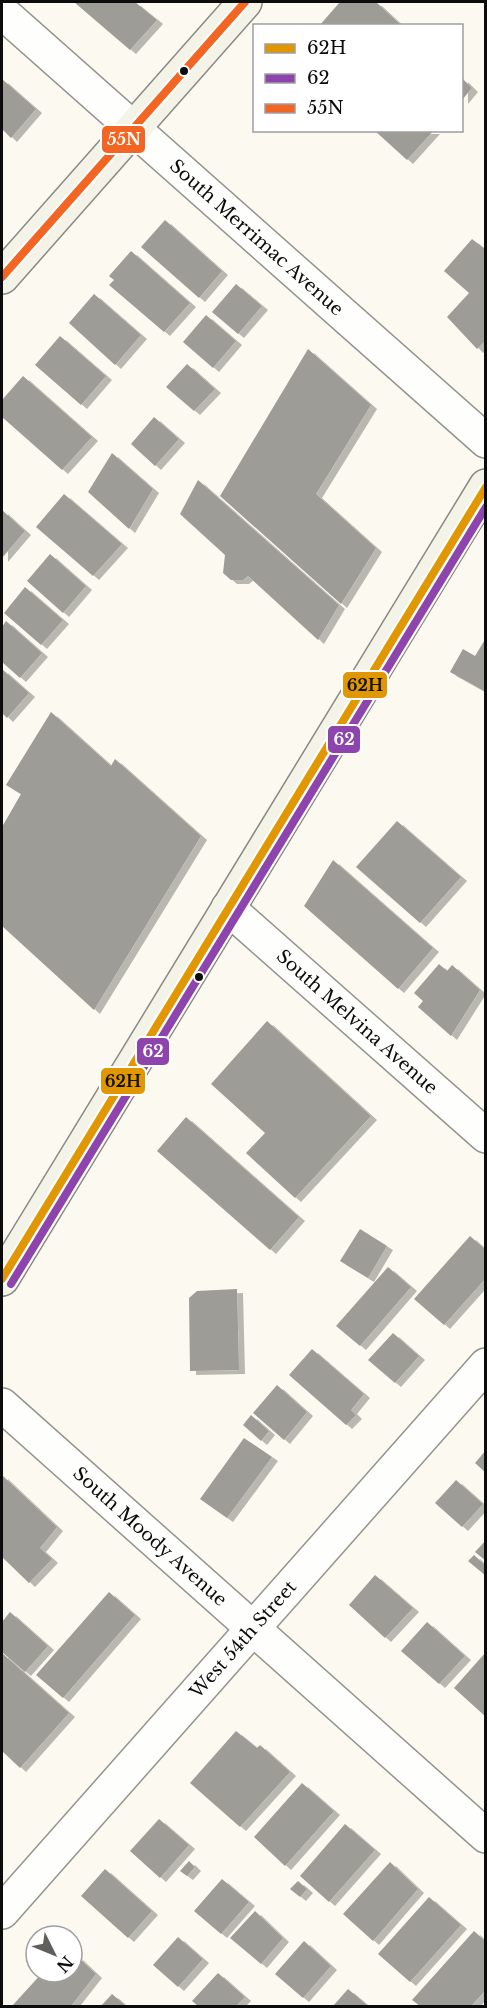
<svg xmlns="http://www.w3.org/2000/svg" width="487" height="2008" viewBox="0 0 487 2008" font-family="'Libre Baskerville',serif">
<style>
.building{fill:#9e9c96;filter:url(#shadow)}
.lines{fill:none;stroke-linecap:round;stroke-linejoin:round}
.minor-casing{stroke:#94938f;stroke-width:36}
.secondary-casing{stroke:#8a8985;stroke-width:36}
.minor{stroke:#fefefd;stroke-width:33}
.secondary{stroke:#f4f3e8;stroke-width:33}
.bus-1-casing{stroke:#fff;stroke-width:12}
.bus-2-casing{stroke:#fff;stroke-width:12}
.bus-3-casing{stroke:#fff;stroke-width:12}
.bus-1{stroke:#e09701;stroke-width:8}
.bus-2{stroke:#8e44ad;stroke-width:8}
.bus-3{stroke:#f26522;stroke-width:8}
.bus-dot{fill:#0c0c0c;stroke:#fff;stroke-width:2}
.labels{text-anchor:middle;stroke-width:6;stroke-linejoin:round;paint-order:stroke}
.street-label{font-size:18px;fill:#0c0c0c;stroke:#fff}
.line-badge{stroke:#fff;stroke-width:2}
.badge-label{font-size:16px;text-anchor:middle;font-weight:bold;fill:#fff}
.pale-badge-label{font-size:16px;text-anchor:middle;font-weight:bold;fill:#111}
</style>
<defs>
<filter id="shadow"><feDropShadow dx="6" dy="4" stdDeviation="0" flood-color="#0004"/></filter>
</defs>
<rect width="100%" height="100%" fill="#fbf9f0"/>
<path class="building" d="M74 2H135L157 20 130 50Z
M340 2H376L402 26H319Z
M462 78 472 88 462 100Z
M2 79 36 109 11 138 2 129Z
M374 130H434L407 160Z
M165 220 222 271 199 298 141 247Z
M472 239 486 250V340L477 349 447 317 469 293 444 271Z
M131 251 190 303 164 332 109 285 114 280 109 276Z
M236 284 262 306 238 334 212 312Z
M94 294 141 335 115 365 69 323Z
M206 315 236 341 213 368 183 342Z
M60 336 106 376 81 405 35 365Z
M308 349 371 405 316 494 376 548 341 604 220 496Z
M187 364 215 389 194 411 166 387Z
M23 376 92 437 62 470 2 417V400Z
M154 417 179 439 155 466 131 444Z
M112 453 153 489 129 529 88 492Z
M198 480 339 605 318 640 248 576 243 580H231L223 573 225 555 180 514Z
M64 494 122 544 93 576 36 527Z
M2 510 25 531 2 558Z
M50 554 86 586 63 613 27 581Z
M25 587 63 620 41 645 4 613Z
M6 621 42 653 20 678 2 662V627Z
M486 638V692L450 672 463 649 475 656Z
M2 669 29 693 7 718 2 713Z
M51 712 111 766 115 759 201 836 94 1010 2 926V827L21 794 6 785Z
M397 821 461 877 420 923 356 867Z
M333 860 433 948 398 989 304 906Z
M439 964 447 971 452 965 480 990 451 1036 418 1007 423 1001 414 993Z
M267 1021 371 1116 295 1198 246 1153 265 1133 211 1084Z
M186 1117 299 1217 270 1250 157 1151Z
M360 1229 387 1246 368 1278 340 1261Z
M470 1236 486 1250V1278L444 1325 414 1299Z
M388 1267 411 1287 360 1346 336 1326Z
M237 1289 239 1370 190 1371 189 1298 197 1291Z
M393 1333 419 1356 395 1383 368 1360Z
M312 1349 364 1394 351 1410 356 1415 346 1425 289 1375Z
M277 1385 307 1412 284 1440 253 1413Z
M251 1415 269 1431 261 1441 243 1425Z
M244 1438 272 1457 227 1518 200 1499Z
M486 1450V1473L475 1463Z
M2 1475 57 1527 40 1548 52 1559 29 1583 2 1557Z
M456 1480 483 1504 462 1527 435 1503Z
M486 1540V1561L475 1552Z
M474 1555 486 1566V1576L468 1561Z
M375 1575 413 1608 385 1638 349 1605Z
M109 1592 135 1615 63 1698 36 1675Z
M10 1612 48 1646 25 1672 2 1652V1622Z
M427 1622 465 1656 439 1684 401 1651Z
M486 1652V1717L454 1688Z
M2 1653 69 1713 20 1768 2 1751Z
M236 1731 257 1748 260 1745 290 1772 240 1827 190 1783Z
M302 1783 334 1811 285 1866 254 1837Z
M159 1819 189 1845 160 1878 130 1851Z
M345 1824 375 1850 329 1902 300 1876Z
M189 1861 195 1867 187 1876 180 1871Z
M390 1862 418 1889 373 1941 343 1914Z
M105 1869 152 1911 128 1938 81 1896Z
M222 1879 249 1902 221 1934 194 1911Z
M298 1881 307 1889 300 1897 290 1889Z
M429 1897 461 1925 410 1982 378 1954Z
M255 1911 283 1938 261 1964 230 1938Z
M474 1931 486 1942V1990L471 2006H420L412 2000Z
M178 1937 203 1959 178 1987 153 1965Z
M304 1941 331 1966 303 1998 275 1974Z
M77 1956 96 1974 71 2006H12L43 1972H72V1961Z
M218 1973 245 1997 236 2006H198L192 2001Z
M348 1989 368 2006H333Z
M112 1994 126 2006H101Z"/>
<g class="lines">
<defs>
<g id="minor">
<path id="s1" d="M2 12 486 441"/>
<path id="s2" d="M228 908 486 1136"/>
<path id="s3" d="M2 1405 486 1836"/>
<path id="s4" d="M2 1912 486 1365"/>
</g>
<path id="secondary" d="M2 277 245 2
M2 1279 486 486"/>
</defs>
<use href="#minor" class="minor-casing"/>
<use href="#secondary" class="secondary-casing"/>
<use href="#minor" class="minor"/>
<use href="#secondary" class="secondary"/>
<defs>
<path id="bus-1" d="M2 1279 486 487"/>
<path id="bus-2" d="M11 1284 486 507"/>
<path id="bus-3" d="M2 277 245 2"/>
</defs>
<use href="#bus-1" class="bus-1-casing"/>
<use href="#bus-2" class="bus-2-casing"/>
<use href="#bus-3" class="bus-3-casing"/>
<use href="#bus-1" class="bus-1"/>
<use href="#bus-2" class="bus-2"/>
<use href="#bus-3" class="bus-3"/>
</g>
<g class="bus-dot">
<circle cx="184" cy="71" r="5"/>
<circle cx="199" cy="977" r="5"/>
</g>
<g class="labels">
<g class="street-label">
<text dy="6" stroke="none"><textPath href="#s1" startOffset="340">South Merrimac Avenue</textPath></text>
<text dy="6" stroke="none"><textPath href="#s2" startOffset="172">South Melvina Avenue</textPath></text>
<text dy="6" stroke="none"><textPath href="#s3" startOffset="198">South Moody Avenue</textPath></text>
<text dy="6" stroke="none"><textPath href="#s4" startOffset="364">West 54th Street</textPath></text>
</g>
</g>
<g class="line-badge">
<rect x="101" y="125" width="45" height="29" rx="6" fill="#f26522"/>
<rect x="342" y="671" width="46" height="28" rx="6" fill="#e09701"/>
<rect x="327" y="725" width="34" height="29" rx="6" fill="#8e44ad"/>
<rect x="136" y="1037" width="34" height="29" rx="6" fill="#8e44ad"/>
<rect x="100" y="1067" width="46" height="28" rx="6" fill="#e09701"/>
</g>
<g class="badge-label">
<text x="124" y="145">55N</text>
<text x="344" y="745">62</text>
<text x="153" y="1057">62</text>
</g>
<g class="pale-badge-label">
<text x="365" y="691">62H</text>
<text x="123" y="1087">62H</text>
</g>
<rect width="487" height="2008" fill="none" stroke="#0c0c0c" stroke-width="6"/>
<rect x="253" y="24" width="210" height="108" fill="#ffffff" stroke="#9e9e9e" stroke-width="1.5"/>
<rect x="265" y="44" width="30" height="9" fill="#e09701" stroke="#9e9e9e" stroke-width="1.5"/>
<text x="307" y="54" font-size="18" fill="#0c0c0c">62H</text>
<rect x="265" y="74" width="30" height="9" fill="#8e44ad" stroke="#9e9e9e" stroke-width="1.5"/>
<text x="307" y="84" font-size="18" fill="#0c0c0c">62</text>
<rect x="265" y="104" width="30" height="9" fill="#f26522" stroke="#9e9e9e" stroke-width="1.5"/>
<text x="307" y="114" font-size="18" fill="#0c0c0c">55N</text>
<g transform="translate(54 1954) rotate(133)"><circle r="28" fill="#ffffff" stroke="#9e9e9e" stroke-width="1.5"/>
<path d="M0-4.5L10 22L0 15L-10 22Z" fill="#605f5c"/>
<text y="-9" font-size="16" font-weight="bold" text-anchor="middle" fill="#0c0c0c">N</text>
</g>
</svg>
